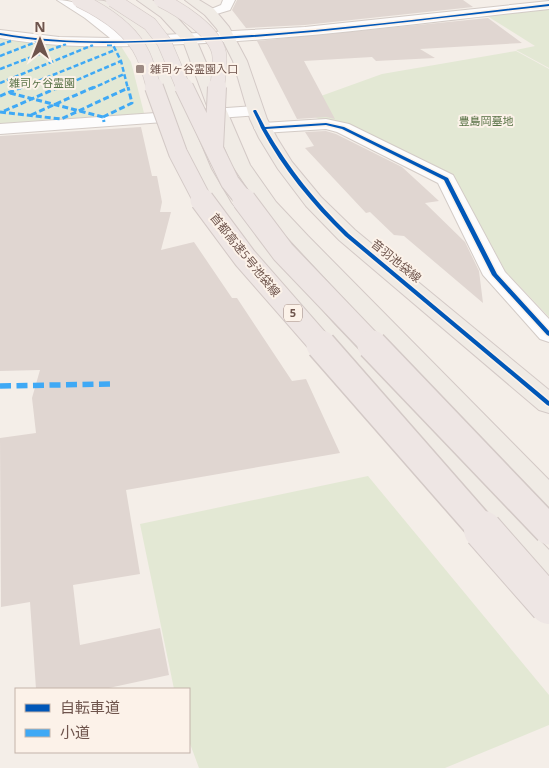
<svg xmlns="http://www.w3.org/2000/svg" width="549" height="768" viewBox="0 0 549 768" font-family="'Open Sans','Noto Sans JP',sans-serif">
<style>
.green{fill:#e3e8d4}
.building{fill:#e0d6d1}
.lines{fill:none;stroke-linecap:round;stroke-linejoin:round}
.minor-casing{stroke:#d3cbc6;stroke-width:2}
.major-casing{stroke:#d3c9c6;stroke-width:2}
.minor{fill:#fdfcfc;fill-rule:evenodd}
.major{fill:#f0ebe5;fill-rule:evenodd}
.highway-bridge-far4-casing{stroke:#d3c9c6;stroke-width:15;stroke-linecap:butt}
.highway-bridge-far3-casing{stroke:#d3c9c6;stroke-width:20;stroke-linecap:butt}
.highway-bridge-far2-casing{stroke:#d3c9c6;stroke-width:25;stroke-linecap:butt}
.highway-bridge-far1-casing{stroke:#d3c9c6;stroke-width:32;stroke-linecap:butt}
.highway-bridge-casing{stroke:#d3c9c6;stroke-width:40;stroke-linecap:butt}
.highway-bridge-far4{stroke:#eee6e4;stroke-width:14}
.highway-bridge-far3{stroke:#eee6e4;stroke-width:18}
.highway-bridge-far2{stroke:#eee6e4;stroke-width:23}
.highway-bridge-far1{stroke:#eee6e4;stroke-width:29}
.highway-bridge{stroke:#eee6e4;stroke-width:38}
.quiet-far2{stroke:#3fa9f5;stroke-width:2.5;stroke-dasharray:5 2.5;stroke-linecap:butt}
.quiet-far1{stroke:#3fa9f5;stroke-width:3;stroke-dasharray:6 3;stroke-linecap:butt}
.quiet{stroke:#3fa9f5;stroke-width:5.5;stroke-dasharray:11 5.5;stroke-linecap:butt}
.cycleway-casing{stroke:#fcf2e9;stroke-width:3}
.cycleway{fill:#0057b8;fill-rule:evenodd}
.poi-dot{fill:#9d8a83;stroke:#fcf2e9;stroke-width:2}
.labels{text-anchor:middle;stroke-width:4;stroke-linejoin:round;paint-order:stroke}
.far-poi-label{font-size:11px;fill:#6e544c;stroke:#fcf2e9;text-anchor:start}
.far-park-label{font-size:11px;fill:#587246;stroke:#fcf2e9}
.shield{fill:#fcf2e9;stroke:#99837b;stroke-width:1}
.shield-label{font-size:11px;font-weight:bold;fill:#6e544c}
.street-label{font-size:12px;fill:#6e544c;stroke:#fcf2e9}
</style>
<rect width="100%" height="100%" fill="#f4eee8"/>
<path class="green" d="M549 7V68L516 50 535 46 484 14Z
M0 36 119 43 131 62 145 117 0 129Z
M516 51 549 69V317L506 272 454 176 343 123 320 120 296 105 382 74Z
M368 476 549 695V725L445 768H199L189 741V689H174L140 524Z"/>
<path class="building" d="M237 0H463L473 7 305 25 246 28 232 10Z
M488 18 522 43 420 49 435 58 376 61 372 57 304 61 335 119 326 117 297 119 257 41Z
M141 127 152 176H157L162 202 160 212H171L161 250 194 242 232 298H237L292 381 306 379 340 453 126 490 140 574 73 585 80 645 160 628 169 675 104 689H36L30 602 1 607 0 438 36 433 32 398 40 370 0 371V136Z
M326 131 336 134 402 167 439 201 425 203 465 242 479 271 483 303 404 236 394 235 370 212 366 213 305 148 314 146 305 132Z"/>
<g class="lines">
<defs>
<path id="minor" d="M57 0C85 0 105 21 127 37L305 27 549 1V9C428 22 306 39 184 44 123 47 61 49 0 38V30L59 37 110 38 85 18Z
M223 0H235L230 10 210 16 205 15 204 12 221 5Z
M255 106 261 107 263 111 261 115 0 134V124Z
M326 119 349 124 453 175 505 272 549 319V342L540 339 483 275 438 183 337 132 326 129 263 133 257 132 254 128 257 124 263 123Z"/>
<path id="major" d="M94 0C118 0 141 19 156 38L211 169 231 203 262 243 333 323 549 550V585L537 581 315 333 246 253 212 205 191 169 144 42 135 30Z
M137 0H152L171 11 195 37 250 165 276 202 308 236 549 480V510L538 507 262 210 232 165 210 114 183 41 161 17Z
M185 0H199L214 9 229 27 247 61 267 119 277 138 292 162 321 197 355 230 549 390V413L539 410 339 240 306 206 278 169 259 138 250 119 233 61 217 29 205 15Z"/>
</defs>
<use href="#minor" class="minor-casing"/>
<use href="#major" class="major-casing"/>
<use href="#minor" class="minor"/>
<use href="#major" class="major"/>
<defs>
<path id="highway-bridge-far4" d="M79 0C104 12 131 29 143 55 148 66 151 78 154 89
M113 0 150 24 164 42 184 89
M161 0C179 9 215 31 219 53 221 63 218 78 217 89"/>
<path id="highway-bridge-far3" d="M154 87 178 153 203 201
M184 87 230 182 245 201
M214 148 217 87"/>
<path id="highway-bridge-far2" d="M202 200 245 258 322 346
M244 200 283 252 373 346"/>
<path id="highway-bridge-far1" d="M321 345 484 531
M372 345 549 530"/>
<path id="highway-bridge" d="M483 530 549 605"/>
</defs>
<use href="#highway-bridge-far4" class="highway-bridge-far4-casing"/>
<use href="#highway-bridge-far3" class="highway-bridge-far3-casing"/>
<use href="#highway-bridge-far2" class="highway-bridge-far2-casing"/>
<use href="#highway-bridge-far1" class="highway-bridge-far1-casing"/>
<use href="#highway-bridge" class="highway-bridge-casing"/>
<use href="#highway-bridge-far4" class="highway-bridge-far4"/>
<use href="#highway-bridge-far3" class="highway-bridge-far3"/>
<use href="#highway-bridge-far2" class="highway-bridge-far2"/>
<use href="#highway-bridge-far1" class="highway-bridge-far1"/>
<use href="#highway-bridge" class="highway-bridge"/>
<path class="quiet-far2" d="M0 45 11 41
M107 45H113L121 61 128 89
M0 56 36 42
M0 69 66 44
M0 83 93 45
M18 89 115 50
M56 89 121 61
M91 89 124 74"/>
<path class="quiet-far1" d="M10 93 103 117 104 122
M0 96 22 87
M4 111 59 87
M0 112 61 119 128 88
M31 115 94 87
M103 117 132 103 128 87"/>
<path class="quiet" d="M0 386 111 384"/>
<defs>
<path id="cycleway" d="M549 4V6C428 19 306 36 184 41 123 43 61 46 0 35V33C61 44 123 42 184 39 306 34 428 18 549 4Z
M254 110H256L265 127 326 123 344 127 448 178 497 274 549 331V336L547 335 492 275 444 180 342 129 326 125 266 129C290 170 315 201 349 234L549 401V406L547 405 345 236C312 204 283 169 261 128 259 123 256 117 253 111Z"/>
</defs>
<use href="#cycleway" class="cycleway-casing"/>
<use href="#cycleway" class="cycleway"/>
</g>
<rect class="poi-dot" x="135" y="64" width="10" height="10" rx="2.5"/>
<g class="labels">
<g class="far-poi-label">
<text x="150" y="73">雑司ヶ谷霊園入口</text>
</g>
<g class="far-park-label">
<text x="42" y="87">雑司ヶ谷霊園</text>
<text x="486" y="125">豊島岡墓地</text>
</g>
<rect class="shield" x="284" y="304.5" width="18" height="17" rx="4"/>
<g class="shield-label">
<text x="293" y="317">5</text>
</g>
<g class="street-label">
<text transform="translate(245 255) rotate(51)" y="4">首都高速5号池袋線</text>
<text transform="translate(396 261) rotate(39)" y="4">音羽池袋線</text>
</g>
</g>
<rect x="15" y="688" width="175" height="65" fill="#fcf2e9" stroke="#c3b3aa"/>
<rect x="25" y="704" width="25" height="8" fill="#0057b8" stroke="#c3b3aa"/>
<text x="60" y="713" font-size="15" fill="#6e544c">自転車道</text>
<rect x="25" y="729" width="25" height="8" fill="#3fa9f5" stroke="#c3b3aa"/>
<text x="60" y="738" font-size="15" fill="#6e544c">小道</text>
<g transform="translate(40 40)" stroke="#fcf2e9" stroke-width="4" paint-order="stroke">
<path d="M0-4L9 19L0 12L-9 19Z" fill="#6e544c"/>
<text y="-8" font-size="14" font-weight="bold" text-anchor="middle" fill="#6e544c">N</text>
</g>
</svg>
